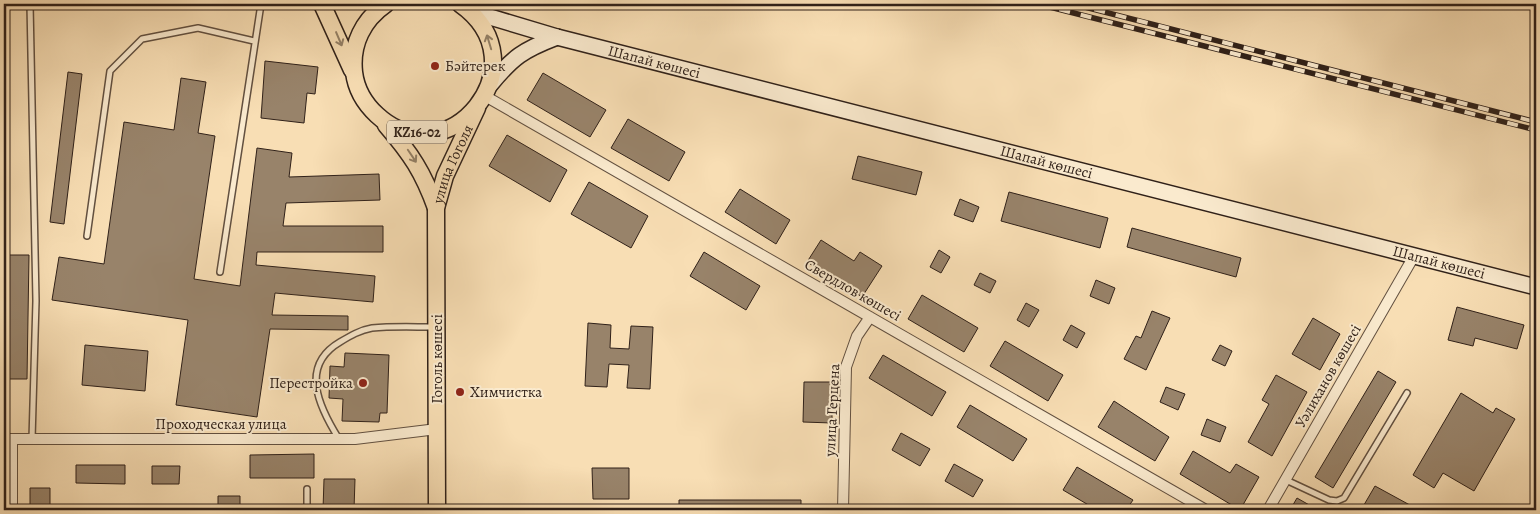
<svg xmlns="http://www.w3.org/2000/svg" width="1540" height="514" viewBox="0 0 1540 514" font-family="Alegreya,serif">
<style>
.building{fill:#98836a;stroke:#302119}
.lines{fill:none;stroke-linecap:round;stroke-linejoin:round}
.lane-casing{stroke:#625040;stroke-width:8}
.street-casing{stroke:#625040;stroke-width:12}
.secondary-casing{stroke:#302119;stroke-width:18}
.primary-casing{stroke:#302119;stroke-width:19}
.lane{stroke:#faeace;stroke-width:5}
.street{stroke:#faeace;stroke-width:10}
.secondary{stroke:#faeace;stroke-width:15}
.primary{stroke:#f8deb4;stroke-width:16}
.rail-casing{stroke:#302119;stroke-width:5.5}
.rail{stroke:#faeace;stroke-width:4;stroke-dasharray:11;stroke-linecap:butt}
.oneway{stroke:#948066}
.poi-dot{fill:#8f2418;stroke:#faeace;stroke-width:2}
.labels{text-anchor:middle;stroke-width:4;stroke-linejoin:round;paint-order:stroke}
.shield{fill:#faeace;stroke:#6d5d4f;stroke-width:1}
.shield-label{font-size:14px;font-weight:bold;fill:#302119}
.street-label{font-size:15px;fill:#302119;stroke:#faeace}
.poi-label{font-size:15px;fill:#302119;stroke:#faeace;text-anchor:start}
</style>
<rect width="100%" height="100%" fill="#f8deb4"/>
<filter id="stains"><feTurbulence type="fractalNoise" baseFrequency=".004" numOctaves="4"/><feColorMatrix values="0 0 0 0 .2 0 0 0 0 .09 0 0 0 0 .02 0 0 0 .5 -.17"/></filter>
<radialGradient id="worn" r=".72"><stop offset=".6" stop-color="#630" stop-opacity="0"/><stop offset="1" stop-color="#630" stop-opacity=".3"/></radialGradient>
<path class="building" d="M265 61 318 67 315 94 307 93 304 123 261 118Z
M68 72 82 74 64 224 50 222Z
M543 73 606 110 590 137 527 100Z
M181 78 206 82 198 133 215 136 194 279 240 286 257 148 292 153 289 177 379 174 380 200 286 203 283 226H383V252H257L256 265 375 276 373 302 275 293 272 315 348 316V330L270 329 257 417 176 405 188 320 52 300 59 257 104 264 124 122 174 130Z
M628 119 685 152 669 181 611 148Z
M507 135 567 170 550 202 489 166Z
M858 156 922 172 916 195 852 179Z
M589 182 648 216 631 248 571 214Z
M740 189 790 220 776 244 725 212Z
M1009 192 1108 218 1100 248 1001 221Z
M960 199 979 207 973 222 954 215Z
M1132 228 1241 258 1236 277 1127 247Z
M821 240 854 261 860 252 882 266 862 297 807 262Z
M939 250 950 257 941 273 930 267Z
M704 252 760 286 746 310 690 276Z
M7 255H29L27 379H5Z
M980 273 996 281 990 293 974 285Z
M1096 280 1115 288 1109 304 1090 296Z
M922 295 978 328 964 352 908 319Z
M1026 303 1039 310 1029 327 1017 320Z
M1457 307 1524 325 1517 349 1475 338 1473 346 1448 340Z
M1152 311 1170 318 1146 370 1124 359 1136 336 1141 338Z
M1313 318 1340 334 1320 370 1292 354Z
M588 323 611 325 610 348 629 349 631 326 653 327 650 389 627 388 629 365 609 364 607 387 585 386Z
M1071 325 1085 333 1077 348 1063 340Z
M1005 341 1063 375 1048 401 990 366Z
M85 345 148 351 145 391 82 385Z
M1220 345 1232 351 1225 366 1212 360Z
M345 353 389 355 387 413H380L379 422 342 421 343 399 329 398 330 366 344 367Z
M883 355 946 392 932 416 869 378Z
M1378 371 1396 382 1333 488 1315 477Z
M1276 375 1307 392 1272 456 1248 442 1269 404 1262 400Z
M804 382H832V423L803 422Z
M1166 387 1185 394 1178 410 1160 402Z
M1461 393 1493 413 1496 408 1515 419 1474 491 1443 473 1434 488 1413 475Z
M1114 401 1169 437 1155 461 1098 427Z
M970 405 1027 439 1013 461 957 427Z
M1207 419 1226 427 1220 442 1201 435Z
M901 433 930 449 920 466 892 450Z
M1193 451 1230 473 1236 464 1259 477 1240 510 1180 474Z
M314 454V478H250V455Z
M954 464 983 480 973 497 945 481Z
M76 465H125V484L76 483Z
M152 466H180L179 484H152Z
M1077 467 1133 500 1126 510H1097L1063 490Z
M592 468H629V499H593Z
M324 479H355L354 510H323Z
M1375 486 1419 510H1361Z
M30 488H50V510H30Z
M218 496H240V510H218Z
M1297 498 1318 510H1290Z
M679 500H801V510H679Z"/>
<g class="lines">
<defs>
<path id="lane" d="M30 4 36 301 32 439
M87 236 110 71 142 39 198 28 254 41
M220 272 261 4
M339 439C319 407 299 366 340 342 350 336 360 330 372 328 392 326 413 327 433 327
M1286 480 1329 500 1337 501 1344 498 1407 393
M307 510V489"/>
<path id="street" d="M485 96 1206 510
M4 439H355L437 429
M12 510V439
M843 510 846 367 857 336 870 317
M1268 510 1414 256"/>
<g id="secondary">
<path id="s1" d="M470 11 557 37 1536 287"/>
<path d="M490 85C513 57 523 50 557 37"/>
</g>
<g id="primary">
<path d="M322 4 352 70"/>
<path d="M386 4C363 20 351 44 354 72 356 89 365 104 377 115 447 180 545 64 460 4"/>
<path d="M386 125C411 154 423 172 436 208"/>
<path id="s2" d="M437 510 436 208 445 176 477 108"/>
</g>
</defs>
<use href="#lane" class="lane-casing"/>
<use href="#street" class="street-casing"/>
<use href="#secondary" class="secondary-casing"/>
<use href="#primary" class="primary-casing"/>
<use href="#lane" class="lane"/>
<use href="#street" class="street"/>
<use href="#secondary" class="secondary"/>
<use href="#primary" class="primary"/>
<defs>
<path id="rail" d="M1038 4 1536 130
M1073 4 1536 122"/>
</defs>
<use href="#rail" class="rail-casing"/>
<use href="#rail" class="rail"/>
</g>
<defs><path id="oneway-shaft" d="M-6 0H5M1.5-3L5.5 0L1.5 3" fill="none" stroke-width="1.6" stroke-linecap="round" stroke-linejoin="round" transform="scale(1.25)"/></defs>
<g class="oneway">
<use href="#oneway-shaft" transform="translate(339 39) rotate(67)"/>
<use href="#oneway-shaft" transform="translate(489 42) rotate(-107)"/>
<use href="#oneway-shaft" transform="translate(412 156) rotate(56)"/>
</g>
<g class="poi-dot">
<circle cx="435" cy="66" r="5"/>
<circle cx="363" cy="383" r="5"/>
<circle cx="460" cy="392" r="5"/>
</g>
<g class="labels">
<rect class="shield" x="387" y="120.5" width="60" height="23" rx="4"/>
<g class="shield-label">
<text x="417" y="137">KZ16-02</text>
</g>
<g class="street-label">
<text dy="5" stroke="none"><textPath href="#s1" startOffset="191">Шапай көшесі</textPath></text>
<text dy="5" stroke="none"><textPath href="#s2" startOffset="349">улица Гоголя</textPath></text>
<text dy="5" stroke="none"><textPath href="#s1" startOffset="596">Шапай көшесі</textPath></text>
<text dy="5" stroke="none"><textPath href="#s1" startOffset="1001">Шапай көшесі</textPath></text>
<text transform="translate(853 290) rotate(30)" y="5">Свердлов көшесі</text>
<text transform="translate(437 359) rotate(-90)" y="5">Гоголь көшесі</text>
<text transform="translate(1328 376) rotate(-60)" y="5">Уәлиханов көшесі</text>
<text transform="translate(832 410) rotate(-87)" y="5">улица Герцена</text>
<text x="221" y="429">Проходческая улица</text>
</g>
<g class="poi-label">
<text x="445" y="71">Бәйтерек</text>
<text x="353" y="388" text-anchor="end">Перестройка</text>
<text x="470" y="397">Химчистка</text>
</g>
</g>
<rect width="1540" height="514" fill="none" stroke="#f8deb4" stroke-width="20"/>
<rect x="5" y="5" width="1530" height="504" fill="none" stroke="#302119" stroke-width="2.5"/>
<rect x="10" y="10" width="1520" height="494" fill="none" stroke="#302119"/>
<rect width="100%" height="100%" filter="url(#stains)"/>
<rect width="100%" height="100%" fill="url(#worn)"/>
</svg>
